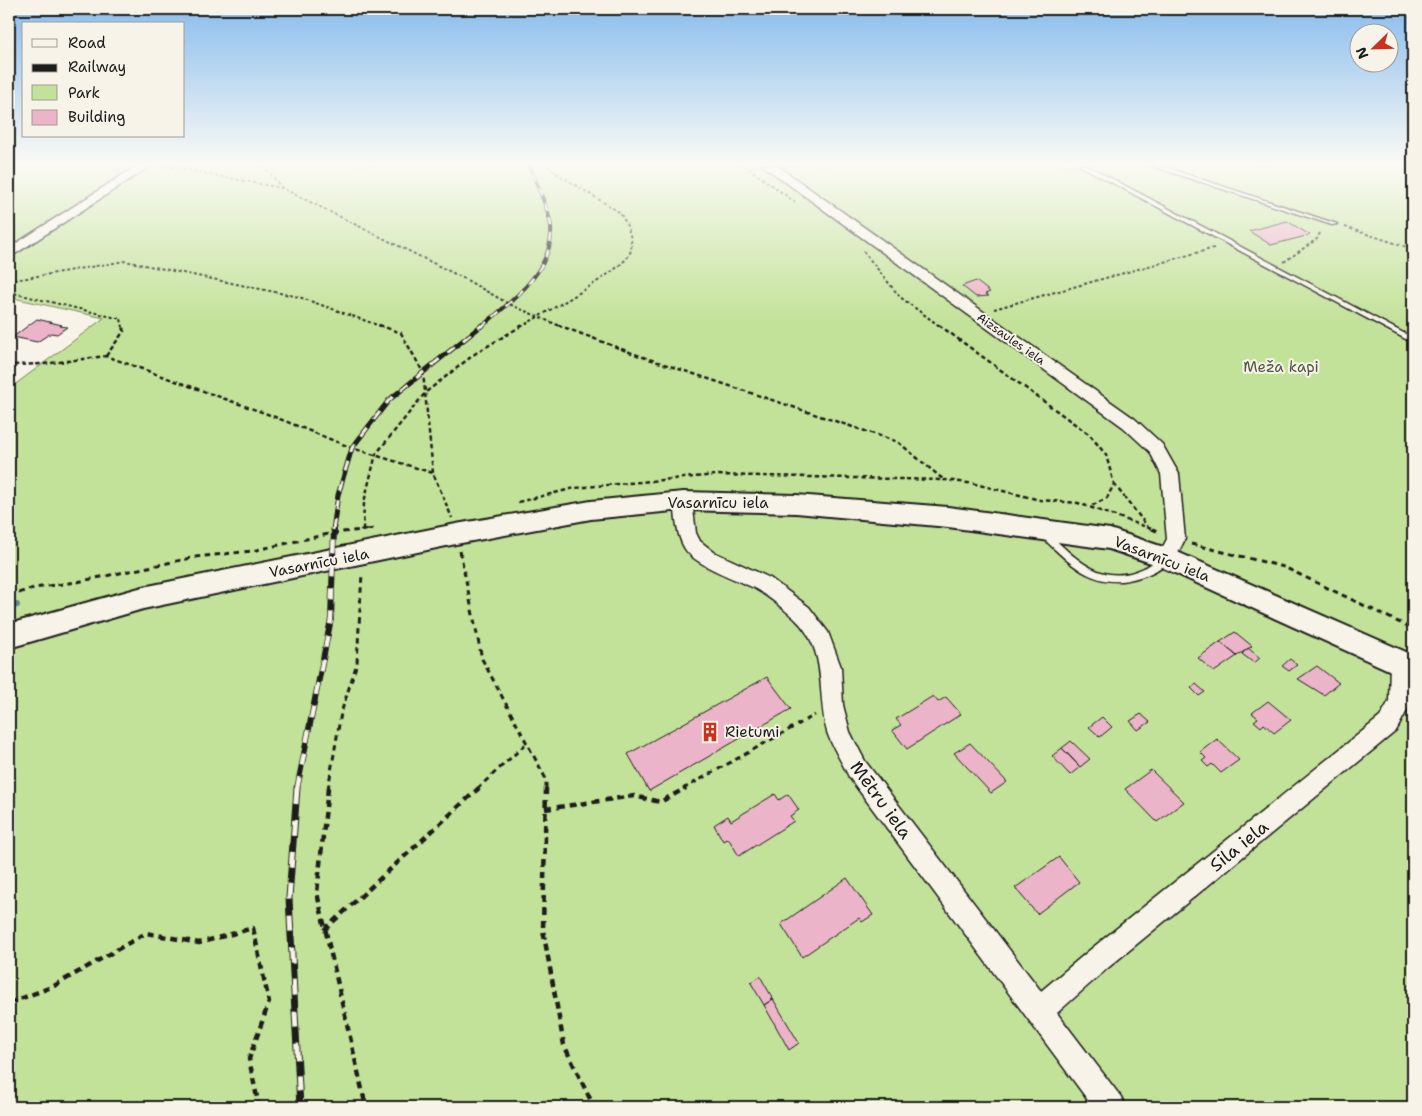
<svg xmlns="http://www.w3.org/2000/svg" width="1422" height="1116" viewBox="0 0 1422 1116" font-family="'Shantell Sans',sans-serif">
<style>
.green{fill:#c3e299;stroke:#707f5a}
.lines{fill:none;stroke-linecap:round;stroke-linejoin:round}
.stream{stroke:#67839e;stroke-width:6}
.building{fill:#ecb4c8;stroke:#1c1c1c}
.lane-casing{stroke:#1c1c1c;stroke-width:3}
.street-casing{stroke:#1c1c1c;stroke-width:3}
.secondary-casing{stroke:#1c1c1c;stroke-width:4}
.path-far3{stroke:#1c1c1c;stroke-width:2;stroke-dasharray:3 2.5;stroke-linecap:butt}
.path-far2{stroke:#1c1c1c;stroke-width:2.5;stroke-dasharray:4.5 3;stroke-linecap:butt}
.path-far1{stroke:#1c1c1c;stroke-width:3;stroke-dasharray:5.5 4.5;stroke-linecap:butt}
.path{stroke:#1c1c1c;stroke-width:4.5;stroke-dasharray:7 5;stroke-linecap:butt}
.lane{fill:#f7f3e8;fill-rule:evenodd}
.street{fill:#f7f3e8;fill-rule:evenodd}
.secondary{fill:#f7f3e8;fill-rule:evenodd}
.rail-far3-casing{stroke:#1c1c1c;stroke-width:4}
.rail-far2-casing{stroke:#1c1c1c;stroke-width:5}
.rail-far1-casing{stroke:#1c1c1c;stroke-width:6}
.rail-casing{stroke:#1c1c1c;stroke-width:7}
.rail-far3{stroke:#f7f3e8;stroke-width:2.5;stroke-dasharray:8;stroke-linecap:butt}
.rail-far2{stroke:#f7f3e8;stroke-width:3;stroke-dasharray:10;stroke-linecap:butt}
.rail-far1{stroke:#f7f3e8;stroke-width:4.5;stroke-dasharray:12;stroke-linecap:butt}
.rail{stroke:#f7f3e8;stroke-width:5;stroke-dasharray:16;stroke-linecap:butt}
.labels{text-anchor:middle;stroke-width:4;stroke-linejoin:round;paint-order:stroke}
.far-street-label{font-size:12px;fill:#1c1c1c;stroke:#f7f3e8}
.park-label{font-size:15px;fill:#4e5742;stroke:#f7f3e8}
.street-label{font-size:15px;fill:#1c1c1c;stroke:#f7f3e8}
.poi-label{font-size:15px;fill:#1c1c1c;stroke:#f7f3e8;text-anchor:start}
.near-street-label{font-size:18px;fill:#1c1c1c;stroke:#f7f3e8}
</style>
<rect width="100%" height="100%" fill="#f7f3e8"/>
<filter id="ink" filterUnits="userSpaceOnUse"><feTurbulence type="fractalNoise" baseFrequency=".02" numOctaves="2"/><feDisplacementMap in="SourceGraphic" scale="10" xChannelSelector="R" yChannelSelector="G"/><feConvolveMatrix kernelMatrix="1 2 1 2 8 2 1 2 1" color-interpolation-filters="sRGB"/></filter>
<g filter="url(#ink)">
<path class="green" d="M9 165H1413V1107H9V389L104 318 9 297Z"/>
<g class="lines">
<path class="stream" d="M9 607 17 605"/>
</g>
<path class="building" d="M1287 221 1310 235 1271 245 1249 231Z
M976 281 990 292 985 294 989 296 976 297 962 286Z
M37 319 62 325 60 326 67 327 57 334 51 333 37 342 13 337Z
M1235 632 1252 646 1237 656 1220 642Z
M1220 642 1237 656 1214 672 1198 658Z
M1248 648 1260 658 1254 663 1242 654Z
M1290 659 1297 665 1289 671 1282 666Z
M1317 666 1339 683 1324 695 1298 679Z
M767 677 791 709 649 791 628 754Z
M1196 684 1205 692 1199 696 1191 688Z
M933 696 938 702 946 697 961 714 907 749 892 730 901 725 896 719Z
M1268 701 1291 720 1274 733 1264 724 1261 727 1254 721 1258 718 1252 713Z
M1141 714 1150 722 1138 730 1130 721Z
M1102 717 1112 727 1100 737 1089 727Z
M1217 739 1239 760 1221 773 1212 764 1208 767 1202 761 1206 758 1200 752Z
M1071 741 1090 759 1080 767 1062 748Z
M970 743 1007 782 991 793 954 753Z
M1062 748 1080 767 1070 775 1052 756Z
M1151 770 1184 802 1157 822 1125 789Z
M775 794 779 800 788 794 799 810 790 816 794 821 739 856 728 838 723 841 714 825 728 816 731 821Z
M1059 857 1079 882 1037 914 1015 888Z
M847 878 873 915 862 922 859 918 802 957 781 924Z
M760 976 773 999 764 1005 751 983Z
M773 999 799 1043 789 1050 764 1005Z"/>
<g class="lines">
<defs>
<path id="lane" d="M1079 165H1086L1413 338V343Z
M1149 165H1158L1337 224 1332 225Z
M1043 530 1046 531C1075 558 1101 588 1144 568 1152 565 1160 555 1168 557L1169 559C1163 568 1151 574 1140 577 1095 592 1070 564 1040 535L1039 533Z"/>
<path id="street" d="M138 165H152L9 258V248Z
M762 165H776L1135 419 1162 444 1179 474 1185 539 1173 563 1166 565 1159 563 1157 558 1167 539 1161 474 1150 452 1123 427Z
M683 494 689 496 692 501 696 533 700 541 714 552 770 578 809 607 828 632 841 667 843 705 850 732 865 761 1041 991 1091 949 1380 717 1389 701 1390 661 1393 655 1400 652 1407 655 1410 661 1411 703 1396 731 1109 967 1057 1013 1121 1097 1126 1107H1093L849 777C842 762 832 747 827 732 816 692 829 650 794 618 783 608 768 596 754 588 736 579 696 566 685 549 676 534 676 518 674 501L677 496Z"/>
<path id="secondary" d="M683 492 796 495 948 507 1110 529 1175 551 1413 655V681L1157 565 1109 549 948 527 796 513 683 510 591 519 456 544 143 609 9 648V624L143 587 456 524 591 501Z"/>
</defs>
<use href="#lane" class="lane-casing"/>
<use href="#street" class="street-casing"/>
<use href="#secondary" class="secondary-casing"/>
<path class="path-far3" d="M161 165 281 188
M263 165 282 188 463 278 509 304 562 327
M744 165 795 202
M1345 227 1413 249
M863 251 900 297 941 327
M1284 262 1317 239 1321 231
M9 281 125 261 299 297 383 327
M9 292 121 319 123 327
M994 309 1214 248
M521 327C542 314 619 273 629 255 636 243 626 221 619 212L556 173 547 165"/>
<path class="path-far2" d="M379 325 401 333 423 372 433 473
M558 325 640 356 898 442 944 480
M939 325 1090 435 1106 455 1114 484 1107 498 1091 506
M106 356 124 331 123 325
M9 359 14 365 44 364 106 356 270 415 352 448 433 473 452 518
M1114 484 1148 527
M518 502 575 488 716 475 945 480 975 484 1040 500 1078 503 1155 530
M360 530 374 529
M363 530 364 502 376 454 426 392 476 353 523 325"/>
<path class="path-far1" d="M1152 529 1157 531
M363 532V529
M1191 544 1284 567 1413 629
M460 551 482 659 546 779V789
M9 596 34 588 77 582 196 557 252 551 333 533 373 529
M328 789 341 713 357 663 362 573
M477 789 527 743
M683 789 815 715"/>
<path class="path" d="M328 788 317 893 366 1107
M546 788 543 930 564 1045 594 1107
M545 809 634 796 660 802 686 788
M324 930 479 788
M9 1003 54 986 146 933 199 943 253 928 269 1002 249 1059 259 1107"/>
<use href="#lane" class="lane"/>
<use href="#street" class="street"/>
<use href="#secondary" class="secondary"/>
<defs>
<path id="rail-far3" d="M481 327C511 302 554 270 551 227 550 212 535 180 529 165"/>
<path id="rail-far2" d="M333 530 338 495 352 448 389 400 482 325"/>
<path id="rail-far1" d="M297 789 331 619 334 529"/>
<path id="rail" d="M297 788 289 898 300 1107"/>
</defs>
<use href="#rail-far3" class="rail-far3-casing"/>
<use href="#rail-far2" class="rail-far2-casing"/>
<use href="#rail-far1" class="rail-far1-casing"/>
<use href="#rail" class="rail-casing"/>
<use href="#rail-far3" class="rail-far3"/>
<use href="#rail-far2" class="rail-far2"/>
<use href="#rail-far1" class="rail-far1"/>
<use href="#rail" class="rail"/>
</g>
</g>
<linearGradient id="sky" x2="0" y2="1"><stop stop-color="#88bced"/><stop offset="0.51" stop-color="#fbfaf5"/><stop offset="1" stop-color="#fbfaf5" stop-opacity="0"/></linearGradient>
<rect width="1422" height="321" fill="url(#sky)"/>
<defs>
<symbol id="building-bare" viewBox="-9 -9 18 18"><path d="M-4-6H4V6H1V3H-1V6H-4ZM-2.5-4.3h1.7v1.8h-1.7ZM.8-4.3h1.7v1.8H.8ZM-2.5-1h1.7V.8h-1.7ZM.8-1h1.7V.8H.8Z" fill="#c8321e" stroke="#f7f3e8" stroke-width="2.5" paint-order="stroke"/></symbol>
</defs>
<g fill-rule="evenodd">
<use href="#building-bare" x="696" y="718" width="28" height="28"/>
</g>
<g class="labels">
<g class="far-street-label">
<text transform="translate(1011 339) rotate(35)" y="4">Aizsaules iela</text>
</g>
<g class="park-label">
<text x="1281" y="372">Meža kapi</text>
</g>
<g class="street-label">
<text x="718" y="508">Vasarnīcu iela</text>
<text transform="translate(1162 559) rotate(21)" y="5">Vasarnīcu iela</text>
<text transform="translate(319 563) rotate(-11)" y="5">Vasarnīcu iela</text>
</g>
<g class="poi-label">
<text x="725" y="737">Rietumi</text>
</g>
<g class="near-street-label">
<text transform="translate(881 800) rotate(54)" y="6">Mētru iela</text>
<text transform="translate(1239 846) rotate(-39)" y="6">Sila iela</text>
</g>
</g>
<rect width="1422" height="1116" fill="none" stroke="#f7f3e8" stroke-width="30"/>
<rect x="15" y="15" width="1392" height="1086" fill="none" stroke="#1c1c1c" stroke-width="2" filter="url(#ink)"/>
<rect x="22" y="22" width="162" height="115" fill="#f7f3e8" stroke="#9f9d96"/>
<rect x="32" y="39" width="25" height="8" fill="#f7f3e8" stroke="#9f9d96"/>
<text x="68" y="48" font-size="15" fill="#1c1c1c">Road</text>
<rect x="32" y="64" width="25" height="8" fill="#1c1c1c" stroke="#9f9d96"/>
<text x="68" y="72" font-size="15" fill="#1c1c1c">Railway</text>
<rect x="32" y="85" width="25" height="15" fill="#c3e299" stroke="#9f9d96"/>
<text x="68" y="98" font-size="15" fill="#1c1c1c">Park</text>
<rect x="32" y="110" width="25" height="15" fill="#ecb4c8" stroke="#9f9d96"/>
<text x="68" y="122" font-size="15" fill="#1c1c1c">Building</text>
<g transform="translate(1374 48) rotate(247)"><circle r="24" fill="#f7f3e8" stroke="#9f9d96"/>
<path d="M0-4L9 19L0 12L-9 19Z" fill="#c8321e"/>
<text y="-8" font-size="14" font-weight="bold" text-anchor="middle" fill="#1c1c1c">N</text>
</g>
</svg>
